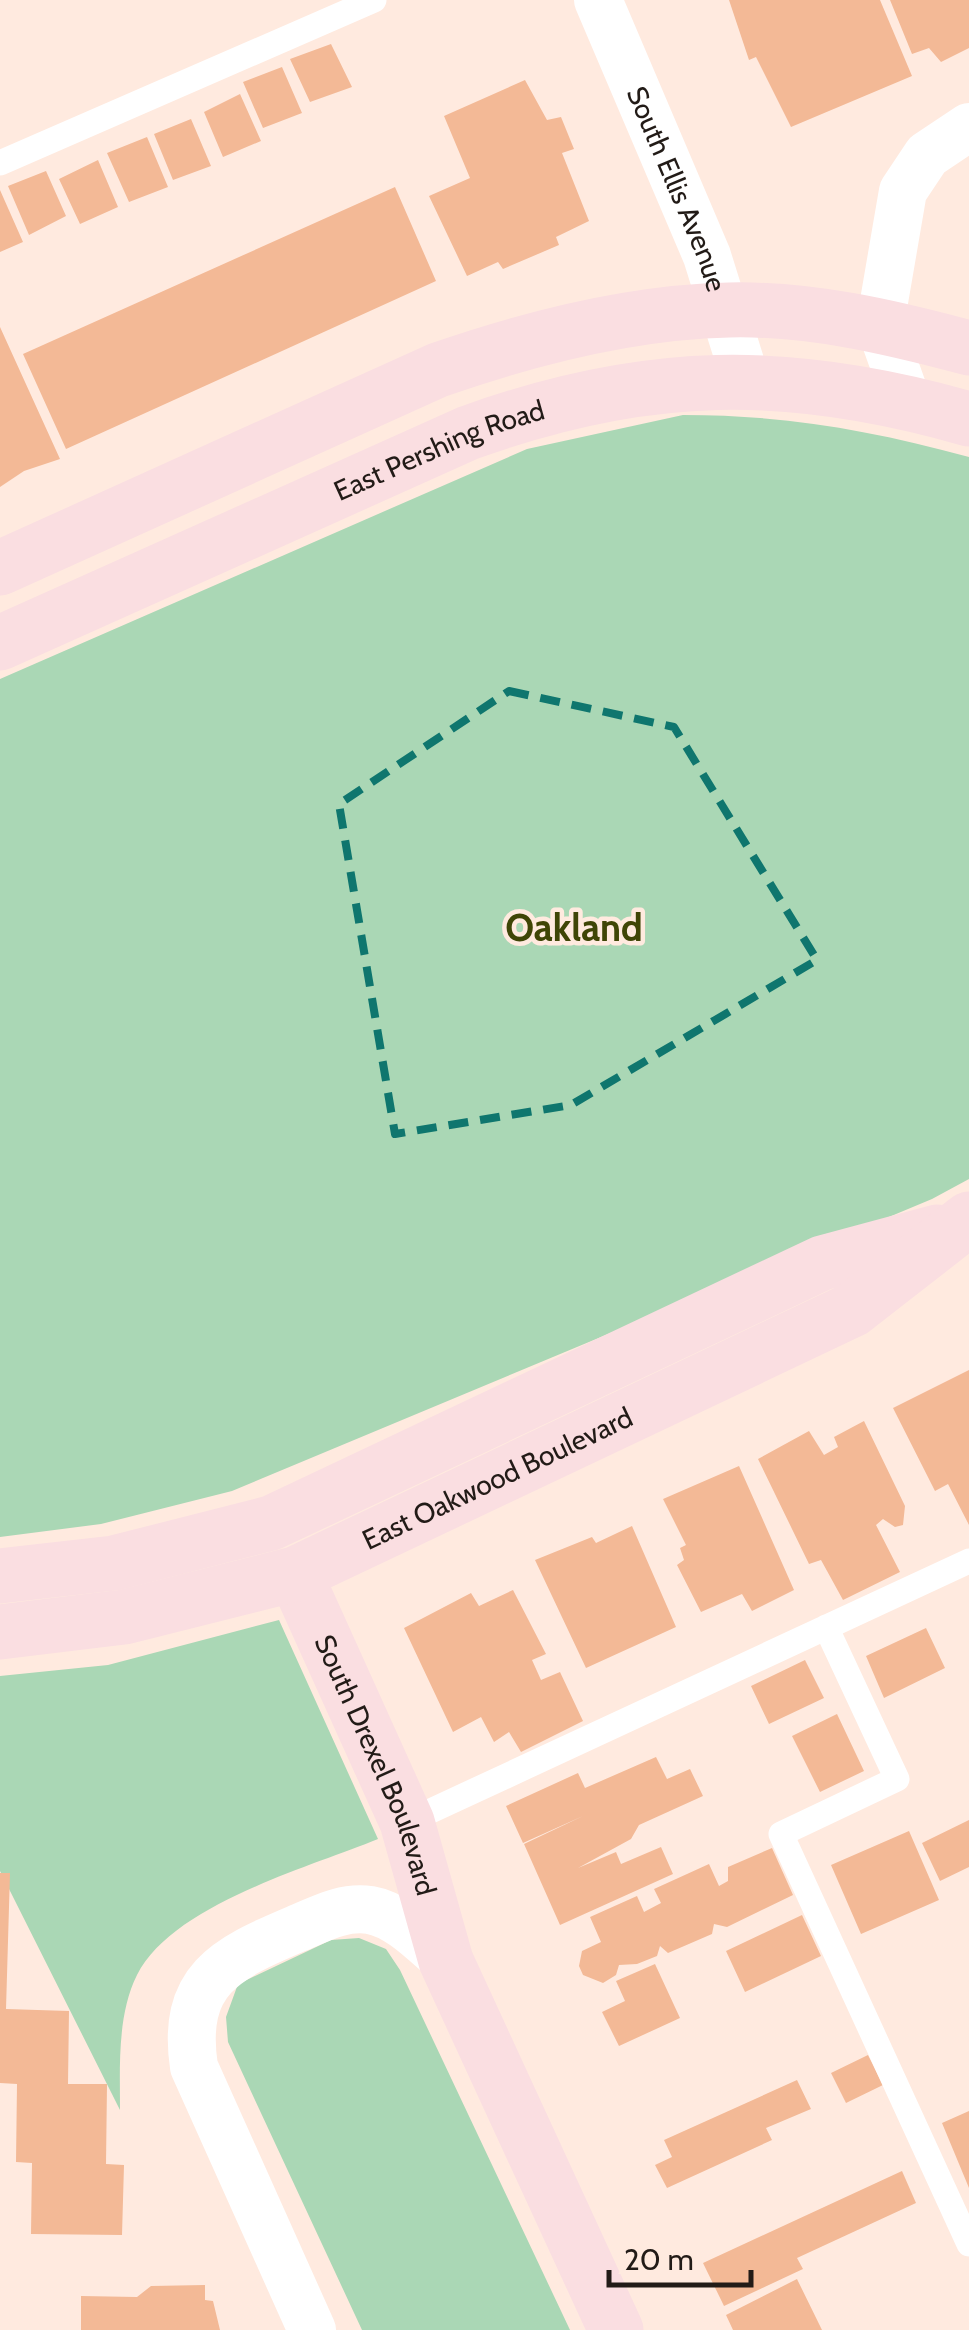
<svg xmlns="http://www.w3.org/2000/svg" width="969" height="2330" viewBox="0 0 969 2330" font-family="Cabin,sans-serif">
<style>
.green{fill:#aad7b5}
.building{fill:#f3b996}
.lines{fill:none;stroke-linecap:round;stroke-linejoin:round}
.lane{stroke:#fff;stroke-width:25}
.street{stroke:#fff;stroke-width:48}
.secondary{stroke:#fadee1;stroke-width:55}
.marked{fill:none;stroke:#0f766e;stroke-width:8;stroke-dasharray:20 12;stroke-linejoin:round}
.labels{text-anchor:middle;stroke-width:9;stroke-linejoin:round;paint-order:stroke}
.street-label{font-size:28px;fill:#221b17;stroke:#ffeadf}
.district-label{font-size:38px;font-weight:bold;fill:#3f4506;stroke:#ffeadf}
</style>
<rect width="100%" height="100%" fill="#ffeadf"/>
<path class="green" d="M683 415C785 415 870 430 969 457V1179L932 1199 232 1491 101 1524 0 1537V679L527 449Z
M279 1620 378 1839C307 1868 172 1905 137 1975 117 2015 120 2067 120 2110L0 1871V1676L108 1665Z
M359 1938 386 1949 400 1970 570 2330H362L228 2042 226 2017 238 1984 331 1940Z"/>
<path class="building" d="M729 0H880L912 76 791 127 756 57 749 60Z
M890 0H969V48L941 62 929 48 912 54Z
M331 44 352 87 310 102 290 59Z
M282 67 302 113 263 128 243 82Z
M525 80 547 120 561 117 574 149 562 153 589 221 556 237 559 245 503 269 498 262 467 276 429 196 470 178 444 116Z
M240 94 261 141 223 157 204 112Z
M191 119 211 166 173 180 154 134Z
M147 137 168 187 129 202 107 153Z
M98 160 118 207 80 224 59 179Z
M46 171 66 216 29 235 8 186Z
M395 187 436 281 66 449 23 354Z
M0 190 23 242 0 252Z
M0 327 60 459 24 471 0 487Z
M969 1370V1525L948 1484 935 1491 893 1408Z
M864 1421 905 1506 903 1525 895 1527 883 1519 876 1525 900 1572 843 1600 821 1560 809 1564 758 1459 809 1431 824 1455 838 1447 834 1437Z
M739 1466 794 1590 752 1611 742 1594 701 1612 677 1565 684 1560 680 1548 686 1545 663 1499Z
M632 1526 676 1627 586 1668 535 1560 592 1537 596 1543Z
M513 1590 546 1654 532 1660 541 1680 560 1672 583 1721 521 1752 509 1732 494 1742 481 1717 453 1732 404 1628 471 1593 479 1606Z
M926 1628 945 1668 884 1698 866 1656Z
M805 1660 824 1698 769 1724 751 1686Z
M837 1714 864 1771 820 1792 792 1736Z
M656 1757 667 1779 690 1769 703 1796 639 1825 631 1839 578 1868 616 1852 621 1864 661 1847 673 1874 560 1925 524 1844 583 1816 523 1843 506 1806 578 1773 585 1788Z
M969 1820V1867L940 1881 922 1843Z
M909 1831 939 1900 861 1934 831 1865Z
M772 1848 793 1895 727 1927 714 1924 712 1934 668 1953 660 1946 657 1956 637 1964 619 1965 616 1975 603 1983 583 1975 579 1966 582 1951 601 1942 590 1917 637 1896 644 1912 661 1903 654 1889 709 1864 719 1886 728 1881V1867Z
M0 1873H10L6 2009 69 2011 68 2084H107L106 2164 124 2165 122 2235 31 2234 32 2163 16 2162 17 2084 0 2083Z
M802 1915 821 1956 745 1992 726 1951Z
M655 1964 680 2018 619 2046 602 2012 625 2001 616 1981Z
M868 2055 883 2085 846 2103 831 2073Z
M797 2080 811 2109 766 2128 772 2140 667 2188 655 2165 672 2157 664 2140Z
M969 2111V2188L942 2123Z
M902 2171 916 2203 797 2258 803 2269 724 2306 703 2263Z
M797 2279 822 2330H733L726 2315Z
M205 2285V2300L213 2301 220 2330H81V2296L137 2297 151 2286Z"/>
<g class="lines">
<path class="lane" d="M0 163 374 0
M826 1627 897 1779 781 1834 969 2244
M407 1822 969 1561"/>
<g class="street">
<path id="s1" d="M598 0 707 256 746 381"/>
<path d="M907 401 880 325 903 191 927 155 969 127"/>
<path d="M312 2330 194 2067C181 1980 225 1959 296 1929 320 1919 343 1906 370 1910 399 1915 425 1943 446 1961"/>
</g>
<g class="secondary">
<path d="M0 568 438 370C530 338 631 312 729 310 810 308 891 327 969 348"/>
<path id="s2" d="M0 643 468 433C645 369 788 367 969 419"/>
<path id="s3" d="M295 1574 407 1822 446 1961 616 2330"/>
<path d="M0 1576 114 1563 271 1523 822 1263 937 1232"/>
<path id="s4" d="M0 1632 124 1617 295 1574 852 1310 969 1219"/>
</g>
</g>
<path class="marked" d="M509 691 674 727 817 960 571 1105 395 1134 339 804Z"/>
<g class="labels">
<g class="street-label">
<text dy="10" stroke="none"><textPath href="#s1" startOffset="205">South Ellis Avenue</textPath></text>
<text dy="10" stroke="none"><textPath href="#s2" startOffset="480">East Pershing Road</textPath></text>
<text dy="10" stroke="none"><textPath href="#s4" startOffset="525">East Oakwood Boulevard</textPath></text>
<text dy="10" stroke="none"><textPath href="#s3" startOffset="208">South Drexel Boulevard</textPath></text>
</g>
<g class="district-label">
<text x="574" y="941">Oakland</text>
</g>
</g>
<path d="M609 2270v15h142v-15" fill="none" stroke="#221b17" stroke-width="5"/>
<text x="624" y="2270" font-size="30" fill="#221b17" stroke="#ffeadf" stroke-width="8" paint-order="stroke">20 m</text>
</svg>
